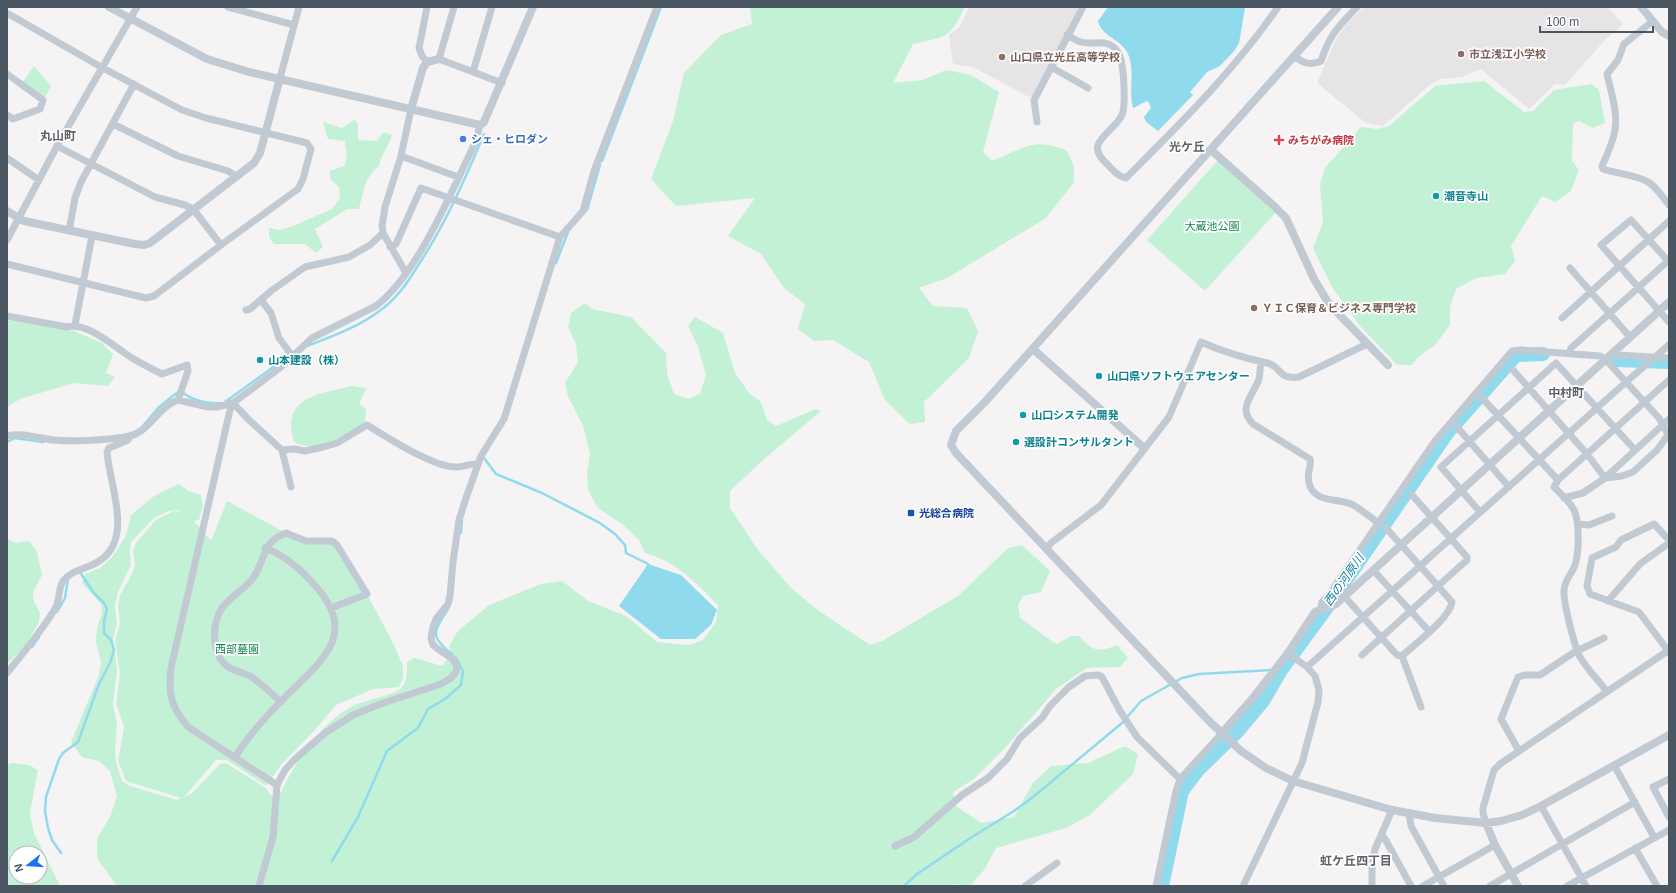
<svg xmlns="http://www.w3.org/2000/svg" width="1676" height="893" viewBox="0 0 1676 893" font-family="Helvetica,'Noto Sans JP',sans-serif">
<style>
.education{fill:#e6e4e5}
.green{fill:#c3f1d5;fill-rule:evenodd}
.water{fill:#90daee}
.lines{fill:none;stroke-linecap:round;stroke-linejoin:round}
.stream{stroke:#90daee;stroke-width:2.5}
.river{stroke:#90daee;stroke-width:14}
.minor{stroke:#c1cad2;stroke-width:7}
.tertiary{stroke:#c1cad2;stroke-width:8}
.education-dot{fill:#8d6e63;stroke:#fff;stroke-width:1.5}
.shop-dot{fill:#3f7fe0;stroke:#fff;stroke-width:1.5}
.health-dot{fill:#e0444e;stroke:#fff;stroke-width:1.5}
.culture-dot{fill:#0f9aa8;stroke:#fff;stroke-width:1.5}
.transit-dot{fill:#1a4fb4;stroke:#fff;stroke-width:1.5}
.labels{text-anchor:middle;stroke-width:3.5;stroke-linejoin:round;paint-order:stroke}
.education-label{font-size:11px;font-weight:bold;fill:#785e54;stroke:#fff;text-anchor:start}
.shop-label{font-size:11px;font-weight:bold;fill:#366cbe;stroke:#fff;text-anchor:start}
.health-label{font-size:11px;font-weight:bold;fill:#be3a42;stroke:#fff;text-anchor:start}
.culture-label{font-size:11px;font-weight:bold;fill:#0d838f;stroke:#fff;text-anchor:start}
.park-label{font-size:11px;fill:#17864f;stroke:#fff}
.transit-label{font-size:11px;font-weight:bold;fill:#164399;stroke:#fff;text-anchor:start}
.neighbourhood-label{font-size:12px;font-weight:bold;fill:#5f6368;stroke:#fff}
.water-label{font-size:12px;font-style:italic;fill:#0c7c9b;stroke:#fff}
</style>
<rect width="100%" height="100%" fill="#f5f3f3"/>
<path class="education" d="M969 7H1079L1033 95 1029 97 973 67 953 64 949 35 960 26Z
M1364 7H1608L1623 24 1605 40 1565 85 1555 84 1529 109 1481 69 1462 77 1441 79 1431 84 1383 126 1366 123 1317 83 1336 39 1347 23Z"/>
<path class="green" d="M750 7H965C949 40 946 36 913 44L893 83 923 80 946 70 971 75 999 92 983 152 992 161C1023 149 1033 136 1067 151L1074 167V182L1046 218 947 278 919 288 933 306 967 308 978 331 969 358 924 402 925 422 910 424 885 400 869 362 833 340 814 341 798 329 805 304 784 288 761 254 728 236 755 198 676 206 651 179 673 121 684 73 721 35 752 24Z
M34 66 51 86 44 99 22 83Z
M1484 81 1524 112 1533 111 1554 90 1591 84 1599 90 1605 123 1593 128 1579 121 1573 124 1572 161 1579 170 1571 191 1555 202 1542 196 1511 246 1515 261 1505 274 1476 278 1456 289 1450 307V325L1435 345 1418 357 1412 365H1397L1360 326 1332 287 1313 248 1323 223 1320 184 1325 168 1361 127 1377 129 1389 126 1435 86Z
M355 119 358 125V140L377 141 383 132 392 135C389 146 381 154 379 166 365 176 363 193 359 209H347L315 229 323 247 316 253 305 244H274L269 237V228L280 230 293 226 332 209 340 198 339 187 330 179V171L344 166 347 156 345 141 328 139 323 122 342 128Z
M1218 160 1276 212 1205 291 1147 240Z
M585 303 592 309 631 317 666 353 667 374 674 394 688 399 700 394 706 375 698 347 688 326 695 317 723 333 735 373 749 393 761 402 767 420 776 426 816 409 821 411 763 460 730 491V508L758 550 792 589 819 611 870 645 882 641 958 596 1008 548 1022 545 1050 571 1041 592 1023 596 1018 605 1020 618C1033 626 1044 637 1057 644L1071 636H1079C1092 651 1098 653 1117 645L1128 658 1120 667 1087 668 1056 689 1005 748 974 779 953 792 956 806 981 823 1014 817 1033 783 1051 766 1088 763 1125 746 1138 754 1133 774 1090 815 1066 828 996 848 984 870 970 886 953 884 946 886H117L97 858V838L110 817 117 796 110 771 99 761 82 757 71 742 99 675 101 661 96 643 97 628 102 614 101 604 82 583 85 574 100 568 112 557 126 536 131 515 154 496 179 484 188 491 201 495 203 506 199 520 194 521 211 541 227 501 286 533 306 541H332L367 594 394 645 403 666V679L399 687 373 689 336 705 315 730 281 765 266 786 227 760H216L184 797 191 794 220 764 226 763 266 788 270 795 281 793C294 762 324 719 355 705 364 701 394 694 399 690 408 683 407 672 407 662L415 658 442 666 451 655 449 646 458 631 489 605 541 584 562 581 588 601 626 616 657 642 689 645 703 640 716 622 718 605C696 583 676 561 645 553L639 540 622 524 598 508 588 490 587 473 590 454 583 425 568 397 565 383 578 362 576 344 568 327 571 313ZM179 510 180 512 174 511 156 520 136 543 133 551 135 565 132 574 120 595 118 605 120 624 115 641 120 674 116 704 124 727 118 761 126 781 181 798 177 800 130 786 122 781 116 762 115 751 117 723 113 705 117 670 113 638 117 624 115 605 118 592 131 565 130 553 131 542 153 519 168 511Z
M7 320 74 331 102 343 113 354 106 373 115 377 108 386 74 383 20 399 7 407Z
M352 386 366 388 359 404 366 409 365 423C345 435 317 455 294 442 280 397 319 394 352 386Z
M7 538 15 543 29 541 37 552 42 575 34 590 33 599 40 613 39 622 24 648 7 663Z
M12 763 29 765 38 770 30 813 34 833 60 886H7V765ZM16 853H40V877H16Z"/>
<path class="water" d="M1108 7H1245V8L1239 43 1235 50 1220 66 1207 72 1190 92 1193 95 1158 131 1146 122 1144 117 1151 108 1148 101C1142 102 1139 106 1133 108 1128 91 1136 69 1127 52 1120 39 1101 36 1098 21Z
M648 564 681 575 717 610 711 625 695 639H661L619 606Z"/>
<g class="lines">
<path class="stream" d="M602 161 661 7
M587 210 600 165
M556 263 568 232
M307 346C331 337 358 327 378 312 396 300 408 282 419 264 446 223 465 179 484 134
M183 393C194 401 206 404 220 403
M225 402 287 357
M142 427 159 407 178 392
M7 442 15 438 43 442
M484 458 496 474 542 493 600 523 615 534 625 545 626 553 648 564
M461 533 462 520
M449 607C435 631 427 635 453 655
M57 612 65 598 68 579
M32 647 39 637
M61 853 52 840 48 828 45 811 46 797 59 759 63 753 78 742 99 684 110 663 114 650 111 640 104 633V621L107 609 104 603 93 592 80 572
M332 861 358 817 387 751 418 728 428 709 445 699 461 685 463 671 456 658
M904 886 917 874 972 837 1014 811 1033 797 1122 723 1141 701 1182 678 1199 674 1272 670"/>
<path class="river" d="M1616 360 1669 362
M1162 886 1182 791 1198 770 1237 732 1263 701 1281 670 1333 599 1448 432 1516 355 1543 354"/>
<path class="minor" d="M228 7 294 25
M427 7 419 48 422 56 427 62
M454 7 439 59 502 83
M7 13 101 67 182 110 206 118 307 143 311 149 303 179 298 189 221 245 154 296 146 298 7 264
M1653 21 1624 44 1618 60 1607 74C1611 92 1618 112 1615 130 1613 142 1607 155 1602 166L1603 169C1617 174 1634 174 1648 182 1656 186 1663 198 1669 205
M1067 35C1072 37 1076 41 1081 42 1095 46 1109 36 1119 54 1124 64 1126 105 1122 115 1113 134 1082 142 1107 164 1113 170 1118 177 1126 178 1180 124 1234 71 1278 7
M1295 57C1304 63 1310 66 1321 61 1330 34 1338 27 1357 7
M1051 67 1088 88
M473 72 492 7
M7 74 43 100 40 109 13 119 7 115
M280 78 299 7
M1037 122 1034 100 1083 7
M113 124 178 156 228 171 236 176
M57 146 155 197 185 205 193 209 221 245
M401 156 458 177
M7 158 39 180
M69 231 75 198 81 182 134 84
M7 240 57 146 137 7
M390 247 396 244 421 188 560 237
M1669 262 1631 220 1601 245 1669 322
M1570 268 1630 337
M406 273 383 233 382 226 385 207 401 156 411 109
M261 300 271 313 279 338 293 357
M246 310 250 309 271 291 305 267 349 257 370 245 383 233
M7 316 67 327C89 322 114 347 132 358 142 364 152 369 162 374L187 365 188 371 178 400
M1562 318 1669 221
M75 325 92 236
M1613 352 1617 355 1669 358
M1569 353 1571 348 1669 260
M1261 363C1260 368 1260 374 1259 379 1253 396 1237 408 1253 424L1310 459C1312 469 1305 473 1310 486 1317 503 1337 498 1351 504 1360 508 1370 517 1378 523
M1513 370 1587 454 1605 478 1669 419
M1482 398 1558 480
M233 403 230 410 171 668C168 694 171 707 188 727L277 785
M233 403 249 420 282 450 295 449 305 451 323 447 337 443 367 425C387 437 434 468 457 467 464 467 471 463 478 464
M1457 427 1509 487
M7 436C23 432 37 438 53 440 71 442 112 440 130 436 150 431 158 407 178 400L208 407H217L233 403 281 367 312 338 376 306C418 274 452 190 476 141L480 125
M282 450 291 487
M1564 498 1583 493 1605 478 1622 476 1633 472 1657 450 1668 435
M1480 512 1441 467 1556 363 1635 450
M1578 524 1589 525 1612 516
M1386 528 1438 586 1467 560V557L1412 495
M1669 540 1654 524 1621 540 1616 547 1592 558 1587 586 1590 594 1639 612 1669 652
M1046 549 1051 543 1101 505 1169 417 1201 342C1223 352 1244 358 1267 363 1282 366 1277 380 1299 377L1367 344
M1373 570 1429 631
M1336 585 1342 589 1344 596 1397 655 1402 656 1421 707
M1608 601 1640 564 1669 543
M1321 609 1322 602 1328 596 1435 441 1512 351 1521 350 1600 356 1605 359 1659 418 1669 436
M1362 655 1438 586 1452 602C1450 618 1415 644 1402 656
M1307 667 1626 382 1669 345
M7 673C24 652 42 631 56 607 60 599 58 589 63 581 72 569 90 569 102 559 133 536 109 483 107 452L109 448 128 440 130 436
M1607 692C1599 680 1586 669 1579 655 1574 644 1563 602 1564 590 1565 579 1572 574 1575 565 1579 552 1580 523 1574 510 1570 502 1561 494 1554 487L1558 480 1669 380
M281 702C272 694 263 685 253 678 246 673 238 672 230 668 211 657 211 625 222 608 231 596 245 589 253 578 266 560 261 542 286 533L306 541H332L337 545 367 594 331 608
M1519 751 1501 719 1518 677 1525 675H1540L1573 653 1604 638
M235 758C247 736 268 715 285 697 300 682 330 657 334 636 338 618 329 602 318 589 303 571 287 556 265 548
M1614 765 1654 837
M1669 779 1653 787 1669 817
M1541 806 1586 886
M1409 813 1411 826 1444 886
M1486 823 1483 813V808L1494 770 1500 764 1669 650
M1382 835 1385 839 1411 886
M895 846 914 837 962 795 988 778 1007 759 1020 738 1042 718 1050 706 1069 687 1085 676 1098 675 1102 677 1120 711 1137 737 1180 779
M1635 848 1657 886
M259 886 273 837 277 785 285 770 295 759 325 733 353 715 383 703 441 684 451 678 456 672 457 666 453 659 438 649 433 645 431 638 433 627 436 619 448 604 450 596 453 562 459 520 466 498 481 456 504 419 560 237 583 211 594 171 657 7
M1025 886 1057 863
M1156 886 1176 791 1180 779 1222 733
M1243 886 1302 763 1318 702 1319 690 1315 676 1307 667 1288 653
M1372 886V866L1375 849 1392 810
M1423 886 1495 845
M1490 886 1635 802
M1567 886 1669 830"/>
<path class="tertiary" d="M109 7 207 59 249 72 480 125 484 122 533 7
M1338 7 984 403 956 431 951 445 956 453 1209 721 1241 751 1266 768 1293 781 1392 810 1435 818 1486 823 1501 821 1522 815 1541 806 1669 735
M1641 7 1662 32 1669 36
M411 109 423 68 427 62 439 59
M1211 150 1274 206 1286 218 1314 279 1329 304 1388 365
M7 211 24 221 135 244 144 245 150 243 254 163 260 153 280 78
M1033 349 1144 448
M1222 733 1253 698 1288 653 1315 612 1336 604 1669 302
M1486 823 1495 845 1518 886"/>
</g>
<g class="education-dot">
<circle cx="1461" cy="54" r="4"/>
<circle cx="1002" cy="57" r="4"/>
<circle cx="1254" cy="308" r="4"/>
</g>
<circle class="shop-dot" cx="463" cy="139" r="4"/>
<path class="health-dot" d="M1277 134h4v4h4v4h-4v4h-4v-4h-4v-4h4z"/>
<g class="culture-dot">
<circle cx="1436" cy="196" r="4"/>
<circle cx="260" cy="360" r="4"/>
<circle cx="1099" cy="376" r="4"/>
<circle cx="1023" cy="415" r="4"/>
<circle cx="1016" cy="442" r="4"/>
</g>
<rect class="transit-dot" x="907" y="509" width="8" height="8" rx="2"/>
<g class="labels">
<g class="education-label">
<text x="1469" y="58">市立浅江小学校</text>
<text x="1010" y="61">山口県立光丘高等学校</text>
<text x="1262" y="312">ＹＩＣ保育＆ビジネス専門学校</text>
</g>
<g class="shop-label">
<text x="471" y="143">シェ・ヒロダン</text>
</g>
<g class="health-label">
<text x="1288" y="144">みちがみ病院</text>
</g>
<g class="culture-label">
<text x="1444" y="200">潮音寺山</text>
<text x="268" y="364">山本建設（株）</text>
<text x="1107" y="380">山口県ソフトウェアセンター</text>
<text x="1031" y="419">山口システム開発</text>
<text x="1024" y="446">選設計コンサルタント</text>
</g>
<g class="park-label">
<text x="1212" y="230">大蔵池公園</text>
<text x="237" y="653">西部墓園</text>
</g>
<g class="transit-label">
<text x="919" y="517">光総合病院</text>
</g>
<g class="neighbourhood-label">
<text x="58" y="140">丸山町</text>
<text x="1187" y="151">光ケ丘</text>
<text x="1566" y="397">中村町</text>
<text x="1356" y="865">虹ケ丘四丁目</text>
</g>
<g class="water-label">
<text transform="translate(1344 580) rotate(-55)" y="4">西の河原川</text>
</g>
</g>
<rect width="1676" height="893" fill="none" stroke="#4a5661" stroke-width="16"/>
<g transform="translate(28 865) rotate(253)"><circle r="19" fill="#ffffff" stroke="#b7bbc0"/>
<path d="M0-3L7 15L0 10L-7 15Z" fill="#1a73e8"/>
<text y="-6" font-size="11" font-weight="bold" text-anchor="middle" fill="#4a5661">N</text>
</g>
<path d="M1540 26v6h113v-6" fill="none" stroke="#4a5661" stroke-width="2"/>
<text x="1546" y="26" font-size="12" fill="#4a5661" stroke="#ffffff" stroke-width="3" paint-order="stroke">100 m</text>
</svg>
